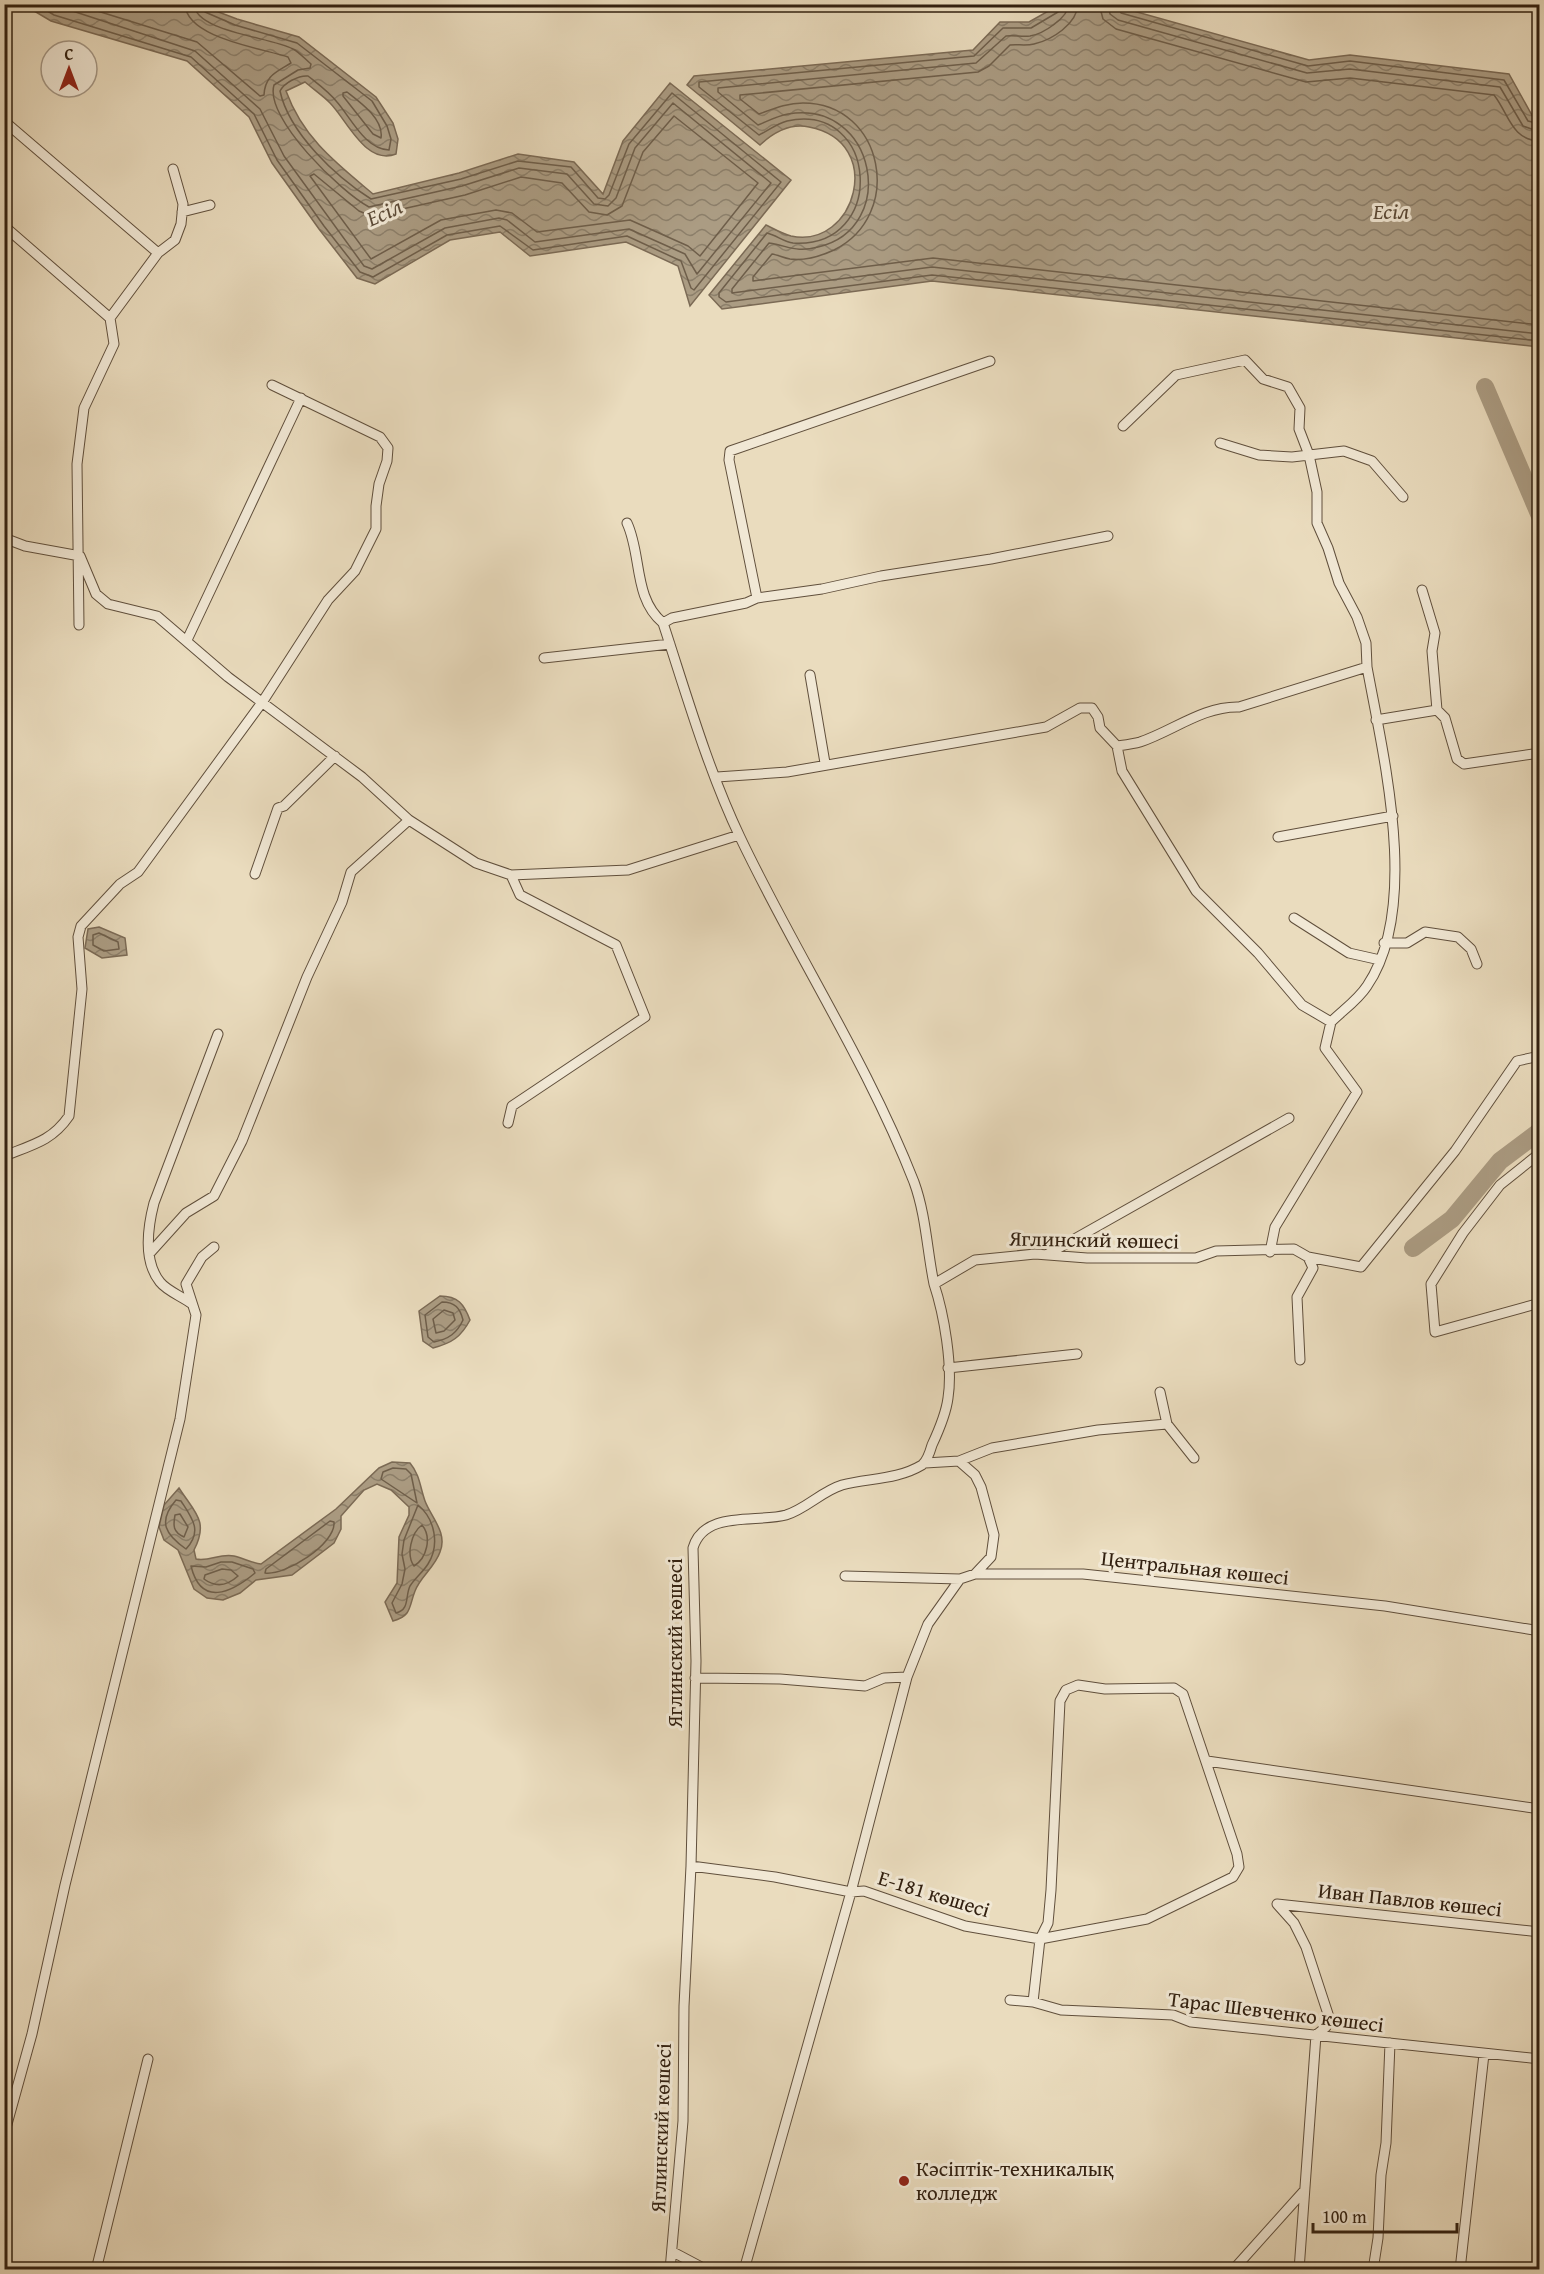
<svg xmlns="http://www.w3.org/2000/svg" width="1544" height="2274" viewBox="0 0 1544 2274" font-family="'Gentium Book Plus',serif">
<style>
.water{fill:url(#water-waves);stroke:#7b6a55;stroke-width:1.5}
.lines{fill:none;stroke-linecap:round;stroke-linejoin:round}
.shore{stroke:#6e5e4a;stroke-width:1.5}
.river{stroke:#ab9c83;stroke-width:18}
.minor-casing{stroke:#604f3c;stroke-width:11}
.minor{stroke:#f1e8d5;stroke-width:9}
.poi-dot{fill:#8f2418;stroke:#f1e8d5;stroke-width:2}
.labels{text-anchor:middle;stroke-width:6;stroke-linejoin:round;paint-order:stroke}
.street-label{font-size:21px;fill:#322010;stroke:#f1e8d5}
.poi-label{font-size:21px;fill:#322010;stroke:#f1e8d5;text-anchor:start}
.water-label{font-size:22px;font-style:italic;fill:#5c4b38;stroke:#f1e8d5}
</style>
<defs>
<pattern id="water-waves" width="16" height="10" patternUnits="userSpaceOnUse" patternTransform="scale(1.5)"><rect width="16" height="10" fill="#ab9c83"/><path d="M0 5q4-4 8 0t8 0" fill="none" stroke="#8c7f6a"/></pattern>
</defs>
<rect width="100%" height="100%" fill="#eadcbe"/>
<filter id="stains"><feTurbulence type="fractalNoise" baseFrequency=".00333" numOctaves="4"/><feColorMatrix values="0 0 0 0 .2 0 0 0 0 .09 0 0 0 0 .02 0 0 0 .5 -.17"/></filter>
<radialGradient id="worn" r=".72"><stop offset=".6" stop-color="#630" stop-opacity="0"/><stop offset="1" stop-color="#630" stop-opacity=".3"/></radialGradient>
<path class="water" d="M24 5H200L237 19 299 37 376 97 393 123 398 139 396 154C366 166 347 120 330 103 322 95 313 89 305 82L286 91C303 138 336 163 373 194L459 173 518 154 574 162 603 194 623 141 670 83 791 180 690 306 678 266 626 242 530 256 500 232 450 240 375 284 357 278 319 229 272 163 249 117 187 61 51 21Z
M1059 5H1112L1309 60 1350 55 1509 74 1533 117 1539 118V347L932 281 722 309 709 295 766 225C774 229 783 234 791 236 855 250 887 142 809 127 790 123 774 132 760 145L687 85 694 76 973 50 1000 22H1029Z
M99 927 125 938 127 955 102 958 85 948 88 929Z
M440 1296C458 1296 464 1304 470 1320 461 1337 452 1343 433 1348L423 1341 419 1311Z
M392 1462 410 1463C420 1475 420 1487 425 1501 431 1517 448 1533 440 1552 435 1567 420 1577 415 1591 409 1606 412 1616 393 1621L385 1602 397 1583 399 1537 409 1515V1507L391 1490 377 1484 364 1490 341 1516V1529L334 1543 292 1575 256 1580 240 1593 223 1600 207 1598 194 1589 178 1550 164 1540 159 1527 164 1505 179 1488C195 1513 209 1521 194 1550L196 1559C209 1562 220 1553 234 1556 243 1558 251 1563 261 1564L336 1509 379 1468Z"/>
<g class="lines">
<path class="shore" d="M36 4 54 15 191 57 254 114 277 160 324 226 360 272 373 277 447 235 500 226 533 250 627 236 681 261 691 288 694 290 781 182 672 93 629 144 609 195 605 199 598 198 571 167 518 161 461 179 371 199C336 177 289 133 280 91 284 83 299 75 308 76 318 84 329 92 337 102 351 118 365 149 389 150L391 139 387 126 372 101 297 43 235 25 205 12 201 4
M51 4 195 51 260 109 284 156 364 266 372 269 445 228 499 218 507 220 535 242 629 229 685 254 697 274 771 183 673 103 635 148 616 198 608 206 594 204 567 174 519 168 462 186 369 207C342 193 264 118 274 85L298 70 310 68 311 64C305 59 299 52 293 49 271 37 195 32 194 4
M75 4 197 42 260 96 264 95C265 75 277 72 291 63L288 57C261 48 186 38 185 4
M1061 4 1058 12 1031 28H1003L974 56 699 82V87L759 135C768 131 776 124 787 121 879 101 888 249 793 243 784 242 776 235 767 233L719 293V297L726 302 932 275 1540 341
M1069 4C1068 18 1043 34 1030 36 1022 37 1014 35 1006 36L976 63 718 88V92L758 125C768 121 777 116 788 114 876 99 900 228 818 247 796 253 789 246 769 243L732 289V293L932 267 1540 334
M1078 4C1077 24 1052 40 1034 44 1026 46 1017 44 1010 45L989 66 978 72 740 95V99L759 114C773 109 787 103 803 103 884 103 905 215 834 250 821 256 804 261 790 259 784 258 778 255 772 254L753 277V281L933 258 1540 325
M1099 4 1103 19 1116 29 1306 82 1350 78 1494 95C1509 114 1511 140 1540 141
M1108 4 1110 14 1118 20 1307 73 1350 69 1500 87 1523 126 1540 132
M1116 4 1121 13 1308 66 1350 61 1504 80 1528 121 1540 124
M347 92C360 102 384 119 381 138L373 134 343 96V93Z
M674 116 758 183 700 256 688 246 630 220 537 232 512 213 496 210 441 220 371 259 310 176 314 174 359 211 371 216 465 195 521 177 562 183 589 212 607 215 622 206 643 152Z
M99 933 118 942 119 949 104 951 93 945V935Z
M442 1302C455 1302 460 1308 463 1320 457 1333 449 1339 434 1342L428 1337 425 1315Z
M444 1310 453 1313 455 1320 444 1331 436 1333 433 1319Z
M393 1468 406 1469 411 1474 417 1503 381 1479 383 1472Z
M176 1500 181 1501C192 1518 203 1531 186 1549 166 1535 157 1522 176 1500Z
M418 1505C435 1519 440 1545 428 1564 423 1572 415 1578 410 1586 405 1596 410 1610 396 1613L392 1603 402 1584 405 1569 402 1554 404 1540Z
M180 1514 188 1527 184 1537C173 1532 173 1526 175 1515Z
M330 1521 334 1522C336 1544 285 1576 265 1573L266 1569Z
M422 1525C432 1537 427 1558 414 1566 406 1555 411 1533 422 1525Z
M221 1562H232L253 1569 255 1573C231 1593 201 1607 191 1566L206 1567Z
M222 1569 231 1570 238 1576C227 1586 216 1588 204 1579L205 1575Z"/>
<path class="river" d="M1485 387 1540 516
M1413 1248 1452 1219 1500 1161 1540 1131"/>
<defs>
<path id="minor" d="M4 121 158 253
M182 212 210 205
M4 226 110 318
M1123 426 1176 375 1245 360 1263 379 1288 387 1300 408 1299 429 1309 455 1317 492V523L1328 548 1339 583 1357 617 1366 643 1367 667C1383 755 1421 907 1367 986 1358 1000 1342 1011 1331 1022
M1220 443 1259 455 1292 457 1344 451 1372 461 1403 497
M627 523C642 555 633 598 663 623 686 693 708 770 740 837 795 953 867 1062 914 1182 926 1215 927 1250 934 1284
M4 538 25 546 80 556
M80 556 96 594 108 604 157 616 228 677 362 777 409 820 476 863 511 875 628 870 739 835
M1422 590 1435 633 1432 651 1437 710 1445 718 1457 759 1464 764 1540 753
M757 598 729 460 730 451 990 361
M663 623 672 618 746 603 757 598 822 589 881 576 991 559 1108 536
M79 625 77 464 84 408 114 344 110 318 158 253 175 240 181 224 183 204 173 169
M187 640 301 398
M544 658 670 644
M810 675 825 763
M1376 720 1437 710
M1117 746 1122 771 1196 891 1258 953 1302 1005 1331 1022 1325 1048 1357 1092 1275 1227 1270 1252
M717 777 787 772 1046 727 1080 708H1092L1098 717 1100 728 1117 746C1124 745 1133 744 1140 742 1173 731 1203 706 1239 707L1367 667
M1278 837 1393 816
M255 874 278 808 284 806 335 756
M1294 918 1349 953 1380 960
M1384 943H1407L1425 932 1458 937 1471 949 1477 964
M508 1123 512 1106 645 1017 616 945 520 895 511 875
M1540 1153 1500 1185 1463 1233 1431 1284 1435 1332 1540 1303
M4 1156C32 1145 52 1141 69 1116L82 989 78 937 81 926 120 884 138 872 263 701 328 600 355 571 376 529V506L379 484 387 461 388 448 380 437 272 385
M149 1254 186 1213 214 1196 242 1141 307 977 342 902 351 872 409 820
M1048 1254 1289 1118
M192 1304C183 1297 167 1291 160 1282 143 1261 148 1226 154 1203L218 1034
M1300 1360 1297 1297 1313 1268 1308 1257
M948 1368 1077 1354
M1167 1424 1194 1458
M959 1461 975 1475 981 1487 994 1535 991 1557 975 1574
M925 1463 959 1461 992 1448 1098 1430 1167 1424 1160 1392
M845 1576 960 1579 975 1574H1083L1385 1606 1540 1631
M695 1678 780 1679 865 1686 884 1678 907 1677
M1207 1761 1540 1809
M691 1866 775 1877 851 1892 864 1891 965 1926 1040 1939 1147 1919 1233 1877 1239 1867 1237 1854 1183 1694 1174 1688 1105 1689 1078 1685 1066 1690 1060 1701 1051 1890 1048 1923 1040 1939 1033 2002
M1277 1904 1294 1923 1306 1947 1328 2014 1326 2027 1316 2035 1299 2270
M1277 1904 1540 1932
M1010 2000 1033 2002 1061 2010 1173 2015 1191 2022 1540 2059
M4 2135 32 2034 65 1885 180 1419 196 1315 186 1284 202 1257 214 1247
M673 2252 707 2270
M96 2270 148 2059
M670 2270 683 2121 684 2006 691 1866 696 1661 693 1548C704 1510 756 1523 786 1515 806 1509 822 1491 842 1485 869 1478 897 1480 922 1465 927 1461 930 1452 932 1445 939 1430 946 1414 948 1398 953 1366 944 1314 934 1284L975 1260 1035 1254 1087 1258H1196L1216 1251 1294 1249 1308 1257 1361 1267 1455 1151 1517 1061 1540 1056
M744 2270 851 1892 907 1677 928 1624 960 1579
M1233 2270 1303 2192
M1373 2270 1378 2238 1381 2175 1386 2143 1390 2043
M1460 2270 1484 2054"/>
</defs>
<use href="#minor" class="minor-casing"/>
<use href="#minor" class="minor"/>
</g>
<circle class="poi-dot" cx="904" cy="2181" r="6"/>
<g class="labels">
<g class="street-label">
<text transform="translate(1094 1240) rotate(1)" y="7">Яглинский көшесі</text>
<text transform="translate(1195 1568) rotate(6)" y="7">Центральная көшесі</text>
<text transform="translate(675 1643) rotate(-90)" y="7">Яглинский көшесі</text>
<text transform="translate(934 1894) rotate(17)" y="7">Е-181 көшесі</text>
<text transform="translate(1410 1900) rotate(6)" y="7">Иван Павлов көшесі</text>
<text transform="translate(1276 2012) rotate(7)" y="7">Тарас Шевченко көшесі</text>
<text transform="translate(661 2128) rotate(-88)" y="7">Яглинский көшесі</text>
</g>
<g class="poi-label">
<text x="916" y="2176">Кәсіптік-техникалық<tspan x="916" dy="24">колледж</tspan></text>
</g>
<g class="water-label">
<text x="1391" y="219">Есіл</text>
<text transform="translate(384 212) rotate(-24)" y="8">Есіл</text>
</g>
</g>
<rect width="1544" height="2274" fill="none" stroke="#eadcbe" stroke-width="24"/>
<rect x="6" y="6" width="1532" height="2262" fill="none" stroke="#322010" stroke-width="3"/>
<rect x="12" y="12" width="1520" height="2250" fill="none" stroke="#322010" stroke-width="1.5"/>
<g transform="translate(69 69)"><circle r="28" fill="#f1e8d5" stroke="#a59886" stroke-width="1.5"/>
<path d="M0-4.5L10 22L0 15L-10 22Z" fill="#8f2418"/>
<text y="-9" font-size="16" font-weight="bold" text-anchor="middle" fill="#322010">С</text>
</g>
<path d="M1313 2223v9h144v-9" fill="none" stroke="#322010" stroke-width="3"/>
<text x="1322" y="2223" font-size="18" fill="#322010" stroke="#f1e8d5" stroke-width="4.5" paint-order="stroke">100 m</text>
<rect width="100%" height="100%" filter="url(#stains)"/>
<rect width="100%" height="100%" fill="url(#worn)"/>
</svg>
